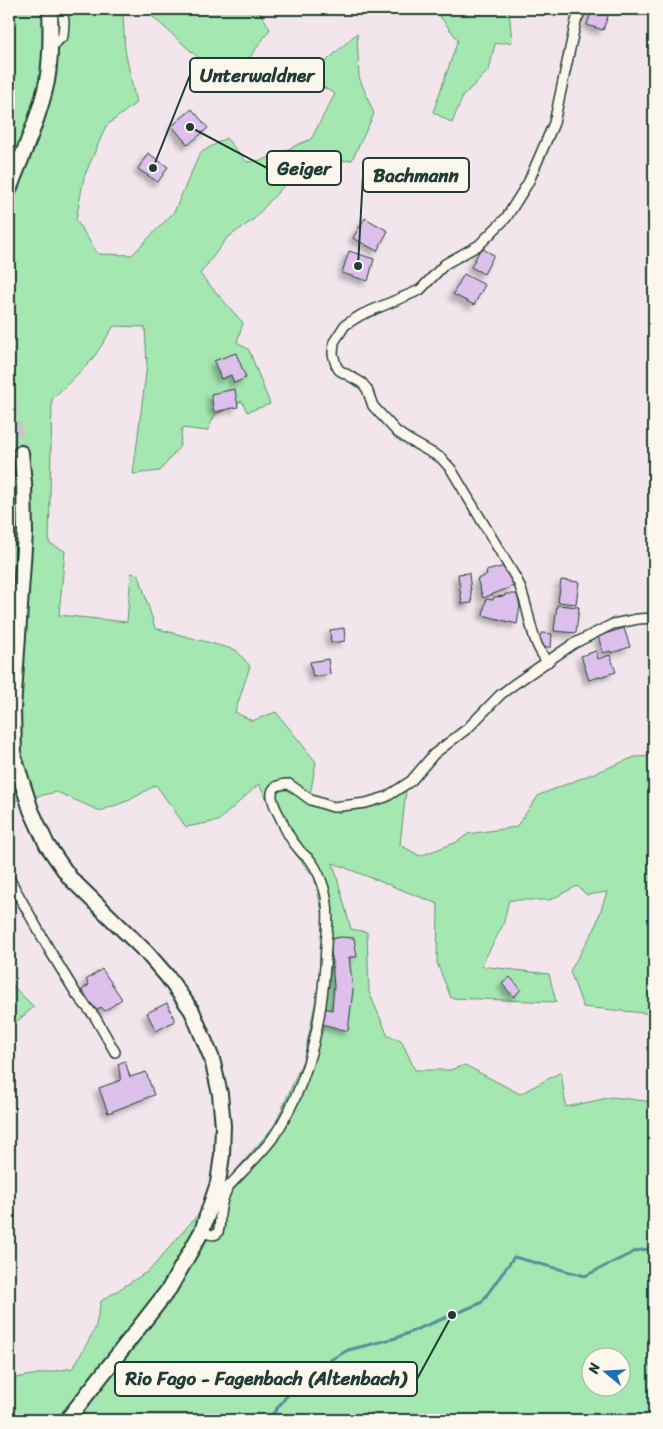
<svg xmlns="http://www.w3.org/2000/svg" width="663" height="1429" viewBox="0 0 663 1429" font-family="Sriracha,sans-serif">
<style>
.green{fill:#a4e7b1;stroke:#629272;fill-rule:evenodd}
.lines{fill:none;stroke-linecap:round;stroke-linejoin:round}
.stream{stroke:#568f98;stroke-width:3}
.building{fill:#dec0ed;stroke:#1f3d34;filter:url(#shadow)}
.secondary-tunnel{stroke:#c8c4c7;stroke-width:14;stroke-dasharray:14 7;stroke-linecap:butt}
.minor-casing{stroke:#1f3d34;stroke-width:12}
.secondary-casing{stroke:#1f3d34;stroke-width:18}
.minor{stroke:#fbf7ec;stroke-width:9}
.secondary{stroke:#fbf7ec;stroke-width:14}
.leader{fill:none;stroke:#1f3d34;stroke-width:2}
.callout-dot{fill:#1f3d34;stroke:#fbf7ec;stroke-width:2}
.callout{fill:#fbf7ec;stroke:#1f3d34;stroke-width:2}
.callout-label{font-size:19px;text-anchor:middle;font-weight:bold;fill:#1f3d34}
</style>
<defs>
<filter id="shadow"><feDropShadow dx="-4.5" dy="4.5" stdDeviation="2.5" flood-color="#0004"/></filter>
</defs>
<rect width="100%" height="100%" fill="#f2e6ec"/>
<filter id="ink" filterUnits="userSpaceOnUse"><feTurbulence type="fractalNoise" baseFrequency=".02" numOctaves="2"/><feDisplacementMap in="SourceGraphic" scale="10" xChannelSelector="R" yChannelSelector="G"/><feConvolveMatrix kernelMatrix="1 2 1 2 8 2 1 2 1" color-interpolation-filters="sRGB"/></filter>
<g filter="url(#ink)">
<path class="green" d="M9 9H131L123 15 125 50 136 103 106 126 84 177 76 220 98 254 132 255 174 212 200 153 226 138 247 162 263 160 311 139 335 94 308 78 357 33 359 77 374 114 352 160 303 164 253 220 227 238 200 274 243 323 237 342 249 350 270 404 247 412 242 401 215 415 207 431 182 428 180 446 160 471 133 474 147 365 145 327 114 326 92 360 52 399 49 543 65 551 59 615 127 622 131 573 139 575 155 628 236 650 250 666 235 712 252 721 276 712 316 762 310 795 339 803 381 797 406 790 400 845 420 856 457 842 468 834 516 827 539 795 635 757 654 756V1014L583 1007 570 971 595 928 607 892 587 895 577 886 550 900H509L503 925 481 966 549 974 556 1002 451 998 437 963 438 904 333 863 351 929 367 932 369 992 388 1036 401 1040 415 1070H450L465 1065 520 1094 561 1072 566 1107 612 1097 654 1102V1420H9V1379L73 1368 95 1329 101 1301 150 1270 275 1125 304 1058 319 985 324 919 314 877 294 852 259 784 218 821 186 827 156 785 130 800 100 811 57 792 9 802ZM590 1356H620V1386H590Z
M144 9H258L270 29 230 86Z
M436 9H509L512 42 495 44 489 70 463 96 452 123 433 112 458 40 438 14Z
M9 982 34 1007 9 1028Z"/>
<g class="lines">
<path class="stream" d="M268 1420 286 1397 308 1377 327 1362 348 1350 396 1338 481 1303 514 1257 585 1276 636 1251 654 1248"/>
</g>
<path class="building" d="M592 9 609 13 603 30 587 25Z
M192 109 208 128 188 145 172 126Z
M148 153 168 167 158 182 138 169Z
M365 218 388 231 377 251 353 238Z
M481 248 494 255 484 274 471 267Z
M349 251 374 259 368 281 342 273Z
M464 274 485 285 474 305 453 294Z
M236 353 246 378 234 383 231 375 221 379 214 361Z
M235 389 238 407 214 412 211 394Z
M505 566 514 586 483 598 477 579 487 575 486 571Z
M469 573 472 603 462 604 458 574Z
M561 580 579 582 576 604 558 602Z
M505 594H517L520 606 517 624 483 615 486 599 493 600 494 597 505 596Z
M557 605 579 607 576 633 554 631Z
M344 628 345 641 331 643 330 630Z
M624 628 630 647 611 653V651L603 653 598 636Z
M542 633 552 634 551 647H544L539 637Z
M596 651 598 659 610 655 616 672 589 680 581 656Z
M328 659 330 674 313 677 310 662Z
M341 937 354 938 357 957H349L353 990 348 1031 322 1024 324 1008 332 1010 334 986 330 939Z
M102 969 122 999 105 1011 101 1007 96 1011 82 990 89 985 86 980Z
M510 977 521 989 514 997 502 984Z
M167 1003 175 1021 156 1031 147 1013Z
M125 1061 130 1077 146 1072 154 1095 108 1113 99 1088 121 1080 118 1064Z"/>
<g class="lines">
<path class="secondary-tunnel" d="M9 402 21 453"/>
<defs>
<path id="minor" d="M51 47 63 36 64 22 62 9
M548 662C532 645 531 620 524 599 522 592 520 586 517 580L451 469 441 458 409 440 397 432 373 406 367 389 362 383 339 370 336 365 333 354 334 342 345 325 361 315 420 290 445 264 479 245 506 218 528 183 554 123 576 21 582 9
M9 878 50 951 77 995 95 1017 115 1052
M202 1231C222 1242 219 1228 220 1214 221 1205 224 1195 228 1187 243 1171 259 1156 272 1139 311 1083 324 1012 326 945 327 932 329 917 327 904 326 890 319 872 311 861 307 857 301 853 298 848 290 839 285 829 281 819 273 804 262 784 289 784L311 800 333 807 366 803 386 797 411 781 434 754 468 728 500 695 513 685 573 644 613 624 638 619 654 618"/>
<path id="secondary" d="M9 190C22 155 39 119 47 81 51 58 51 33 50 9
M21 453 24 483 25 533 13 709 14 757 31 810 47 845 70 878 147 953 167 976 192 1011 212 1059 220 1094 223 1126 222 1155 218 1183 202 1231 169 1289 67 1420"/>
</defs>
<use href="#minor" class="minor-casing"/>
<use href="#secondary" class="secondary-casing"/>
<use href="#minor" class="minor"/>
<use href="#secondary" class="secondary"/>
</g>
</g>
<path class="leader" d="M153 168L190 75M190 127L267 168M358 266L363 175M452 1315L417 1379"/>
<g class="callout-dot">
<circle cx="153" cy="168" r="5"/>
<circle cx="190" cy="127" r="5"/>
<circle cx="358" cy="266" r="5"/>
<circle cx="452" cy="1315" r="5"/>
</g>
<g class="callout">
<rect x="190" y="58" width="134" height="34" rx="5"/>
<rect x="267" y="151" width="74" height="34" rx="5"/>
<rect x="363" y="158" width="106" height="34" rx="5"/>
<rect x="115" y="1362" width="302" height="34" rx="5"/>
</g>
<g class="callout-label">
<text x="257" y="82">Unterwaldner</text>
<text x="304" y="175">Geiger</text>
<text x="416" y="182">Bachmann</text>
<text x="266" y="1385">Rio Fago - Fagenbach (Altenbach)</text>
</g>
<rect width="663" height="1429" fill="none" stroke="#fbf7ec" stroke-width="30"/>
<rect x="15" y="15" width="633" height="1399" fill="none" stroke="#1f3d34" stroke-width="2" filter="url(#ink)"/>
<g transform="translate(606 1372) rotate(288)"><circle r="24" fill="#fbf7ec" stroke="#a3ada2"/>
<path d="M0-4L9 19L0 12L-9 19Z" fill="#1f6fb2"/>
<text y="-8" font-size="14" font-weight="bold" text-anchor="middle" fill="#1f3d34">N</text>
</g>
</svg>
